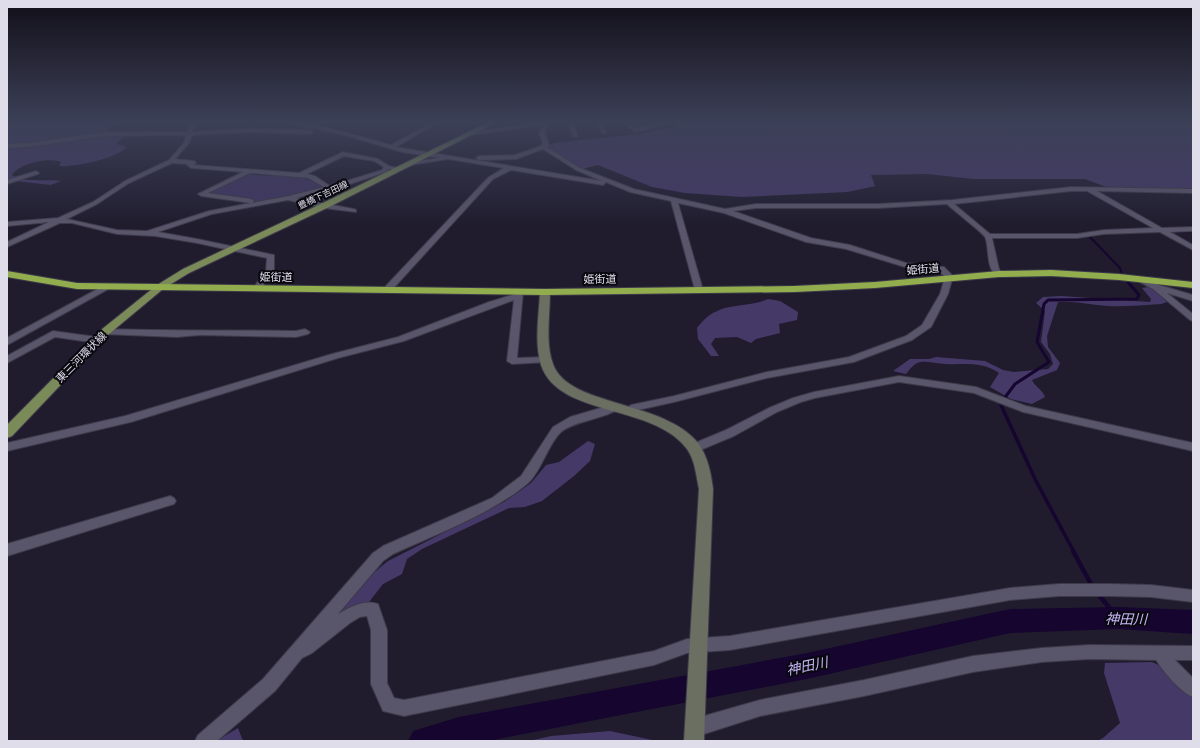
<svg xmlns="http://www.w3.org/2000/svg" width="1200" height="748" viewBox="0 0 1200 748" font-family="'IBM Plex Serif','Noto Sans JP',serif">
<style>
.green{fill:#413663}
.forest{fill:#453968}
.lines{fill:none;stroke-linecap:round;stroke-linejoin:round}
.stream-far3{stroke:#15052f;stroke-width:2}
.stream-far2{stroke:#15052f;stroke-width:3}
.stream-far1{stroke:#15052f;stroke-width:3.5}
.stream{stroke:#15052f;stroke-width:4.5}
.river{fill:#15052f;fill-rule:evenodd}
.street-casing{stroke:#3d3a49;stroke-width:2}
.secondary-casing{stroke:#3d3a49;stroke-width:2}
.primary-casing{stroke:#3d3a49;stroke-width:2}
.highway-casing{stroke:#3d3a49;stroke-width:2}
.street{fill:#59556a;fill-rule:evenodd}
.secondary{fill:#6a6f61;fill-rule:evenodd}
.primary{fill:#7b8a59;fill-rule:evenodd}
.highway{fill:#92ad4d;fill-rule:evenodd}
.labels{text-anchor:middle;stroke-width:4;stroke-linejoin:round;paint-order:stroke}
.far-street-label{font-size:9px;fill:#e0ddea;stroke:#09080f}
.street-label{font-size:11px;fill:#e0ddea;stroke:#09080f}
.near-water-label{font-size:14px;font-style:italic;fill:#c6b8f6;stroke:#09080f}
</style>
<rect width="100%" height="100%" fill="#201c2e"/>
<path class="green" d="M249 174C276 178 303 171 326 189L287 198 259 202 204 194Z"/>
<path class="forest" d="M7 121H135L112 126 103 133 124 136 116 144 127 147C116 159 75 167 59 166L61 162C48 157 20 163 12 175 24 183 46 179 61 181L51 185 7 180Z
M670 121H1193V189L1106 187 1085 179H973L927 174 871 175 875 186 848 192 742 197 685 193 652 187 598 165 582 169 545 147 554 143 646 133 678 126 675 122Z
M1148 287 1154 289 1167 302 1161 304C1143 305 1125 307 1108 306 1091 305 1075 301 1058 302L1047 336 1048 347 1060 363 1057 370 1032 380C1035 387 1042 389 1045 397L1032 404 1011 399 990 387 999 373C982 361 964 365 945 364 937 364 928 361 921 362 914 363 910 369 906 374L893 371 910 359H929L936 357 985 361 1003 370 1014 372 1048 369 1053 364 1050 354 1041 342 1045 311 1036 303 1043 297 1061 296 1150 302 1151 299 1142 288Z
M768 299 780 301 798 312 797 320 779 324 780 333 756 339 751 343 737 337 715 338 711 344 719 356H711L698 339 697 328C701 323 707 316 713 313 729 303 751 307 768 299Z
M588 441 595 444 590 461 574 476 542 501 525 507 509 508 422 549 407 559 402 574 383 584 369 602 343 616H337C349 595 369 576 388 561L504 502 531 483 546 465 559 462Z
M1152 662 1163 667 1193 696V741H1097L1103 738 1120 723 1104 673 1105 663Z
M238 728 243 741H216Z
M610 731 657 741H529L551 736Z"/>
<g class="lines">
<path class="stream-far3" d="M1177 232 1193 231
M1089 236 1120 268 1122 274 1129 283"/>
<path class="stream-far2" d="M1003 400 1015 384 1049 362 1037 342 1044 304 1048 300 1137 299 1139 295 1128 282"/>
<path class="stream-far1" d="M1003 399 1001 405 1035 479 1074 552"/>
<path class="stream" d="M1073 551 1092 586
M1098 594 1118 618"/>
<path class="river" d="M1118 607 1193 610V634L1118 629 1010 633 807 679 488 741H408L413 731 459 717 807 653 1010 609Z"/>
<defs>
<path id="street" d="M193 121H198L192 132 250 128 310 130 313 132 310 134 250 132 192 135 189 143 175 159 194 161 196 163 194 165 299 173 343 152 378 159 389 166 403 169 400 171 389 169 386 172 350 184 296 198 354 209 356 210V212L324 208 288 200 212 214 158 232 197 239 274 255V271L260 290H257L253 288 266 271 267 258 197 243 155 236 117 234 72 223H60L7 247V242L49 222 7 226V222L58 218 93 202 125 181 169 160 184 143 186 135 104 136 29 147 7 148V144L29 143 104 132H187ZM344 156 374 161 384 167 382 170 330 186 315 176 307 174ZM172 163 188 164 187 165 191 168 243 172 198 194 201 196 251 203 209 211 147 231 117 230 67 219 97 204 129 183ZM250 173 308 178 324 187 289 196 252 203 254 201 251 199 208 193Z
M280 121C313 121 358 136 391 145L435 121H441L396 147 602 181 576 170 543 149 516 159 479 160 476 158 479 156 515 155 541 146 543 144 539 133 543 125 471 135 468 133 544 121H565L548 124 545 133 549 145 547 147 580 168 634 189 725 209 756 204H878L952 200 1071 187 1193 189V193L1097 191 1162 228 1193 227V231L1170 232 1193 245V250L1160 232 1104 234 1077 238H992L999 269 1003 274 999 276C985 272 990 248 985 237 982 232 953 210 947 204L878 208H756L733 211 811 238 850 245 906 263 944 267 953 276 948 294 931 327 912 340 854 362 767 378 674 402 638 410 629 414 624 411 631 405 674 396 767 372 849 357 906 336 922 325 940 294 945 277 939 271 905 267 846 249 806 242 724 213 678 203 703 290 699 292 695 290 671 201 630 192 606 182 603 185 511 170 493 179 390 292H384V288L483 183 489 177 504 168 448 159 411 165 408 163 409 162 440 158 402 152 344 135ZM1071 191H1087L1153 228 1104 230 1077 234H990L954 204Z
M568 121H573L578 137 573 136Z
M596 121H601L606 133H602Z
M620 121H625L636 128 671 121 676 122 635 132Z
M36 171 39 173 38 174 7 184V180Z
M1138 277H1144L1159 285 1193 295V301L1167 293 1193 314V321L1190 320 1153 289 1138 281Z
M105 285H111L112 287 7 345V338Z
M519 289 523 292 517 358 545 357 548 358 550 360 548 362 512 364 507 361 514 300 404 341 338 358 131 422 7 451V443L125 416 332 354 398 337 489 302 515 294 516 290Z
M105 329C169 331 232 330 296 331L305 329 310 332 308 334 296 337 200 335 177 337 102 334 100 332 102 330Z
M53 331 97 337 102 340 97 343 55 337 7 363V356Z
M899 376 976 387 1026 406 1193 443V451L1023 412 974 393 899 382 815 398 801 402 777 412 734 436 698 451H690L688 448 690 445 726 430 769 408 793 398 814 392Z
M614 404 618 405 619 407C612 418 575 420 561 432 548 444 541 472 528 483 492 514 436 534 393 554L383 561 338 614C350 607 364 599 378 604L387 630V683L394 698 404 700 654 651 687 639 730 636 1010 588 1059 584H1110L1151 585 1193 590V602L1151 597 1110 596H1059L1010 600 730 650 687 653 654 665 404 716 383 711 371 684V630L367 616 360 617 350 623 312 653 302 658 275 691 217 741H195L198 735 263 679 373 553 383 546 492 498 521 476 553 427 570 417Z
M170 496 174 498 176 501 174 504 7 556V544Z
M1089 645 1193 646V660H1175L1193 678V697C1180 692 1164 672 1156 660L1089 659 1042 662 973 672 864 696 760 716 704 734H695L689 731 686 725 689 719 695 716H704L760 700 864 680 973 656 1042 648Z"/>
<path id="secondary" d="M545 289 550 292C550 315 545 342 553 364 568 407 664 400 698 443 708 457 711 473 713 489L704 741H684L699 489C696 475 695 460 687 449 653 403 559 418 541 365 534 342 539 315 540 292Z"/>
<path id="primary" d="M491 121H499L329 207 189 273 163 289 109 334 12 436 7 438V425L101 330 157 285 183 269 323 203Z"/>
<path id="highway" d="M1051 270 1119 274 1193 282V288L1119 280 1051 276 999 277 875 288 795 292 545 295 77 289 7 277V271L77 283 545 289 795 286 875 282 999 271Z"/>
</defs>
<use href="#street" class="street-casing"/>
<use href="#secondary" class="secondary-casing"/>
<use href="#primary" class="primary-casing"/>
<use href="#highway" class="highway-casing"/>
<use href="#street" class="street"/>
<use href="#secondary" class="secondary"/>
<use href="#primary" class="primary"/>
<use href="#highway" class="highway"/>
</g>
<linearGradient id="sky" x2="0" y2="1"><stop stop-color="#120f19"/><stop offset="0.54" stop-color="#3c4057"/><stop offset="1" stop-color="#3c4057" stop-opacity="0"/></linearGradient>
<rect width="1200" height="226" fill="url(#sky)"/>
<g class="labels">
<g class="far-street-label">
<text transform="translate(323 195) rotate(-25)" y="3">豊橋下吉田線</text>
</g>
<g class="street-label">
<text transform="translate(923 269) rotate(-5)" y="4">姫街道</text>
<text transform="translate(276 277) rotate(1)" y="4">姫街道</text>
<text transform="translate(600 279) rotate(-1)" y="4">姫街道</text>
<text transform="translate(81 357) rotate(-45)" y="4">東三河環状線</text>
</g>
<g class="near-water-label">
<text transform="translate(1126 619) rotate(1)" y="5">神田川</text>
<text transform="translate(807 666) rotate(-12)" y="5">神田川</text>
</g>
</g>
<rect width="1200" height="748" fill="none" stroke="#e0ddea" stroke-width="16"/>
</svg>
